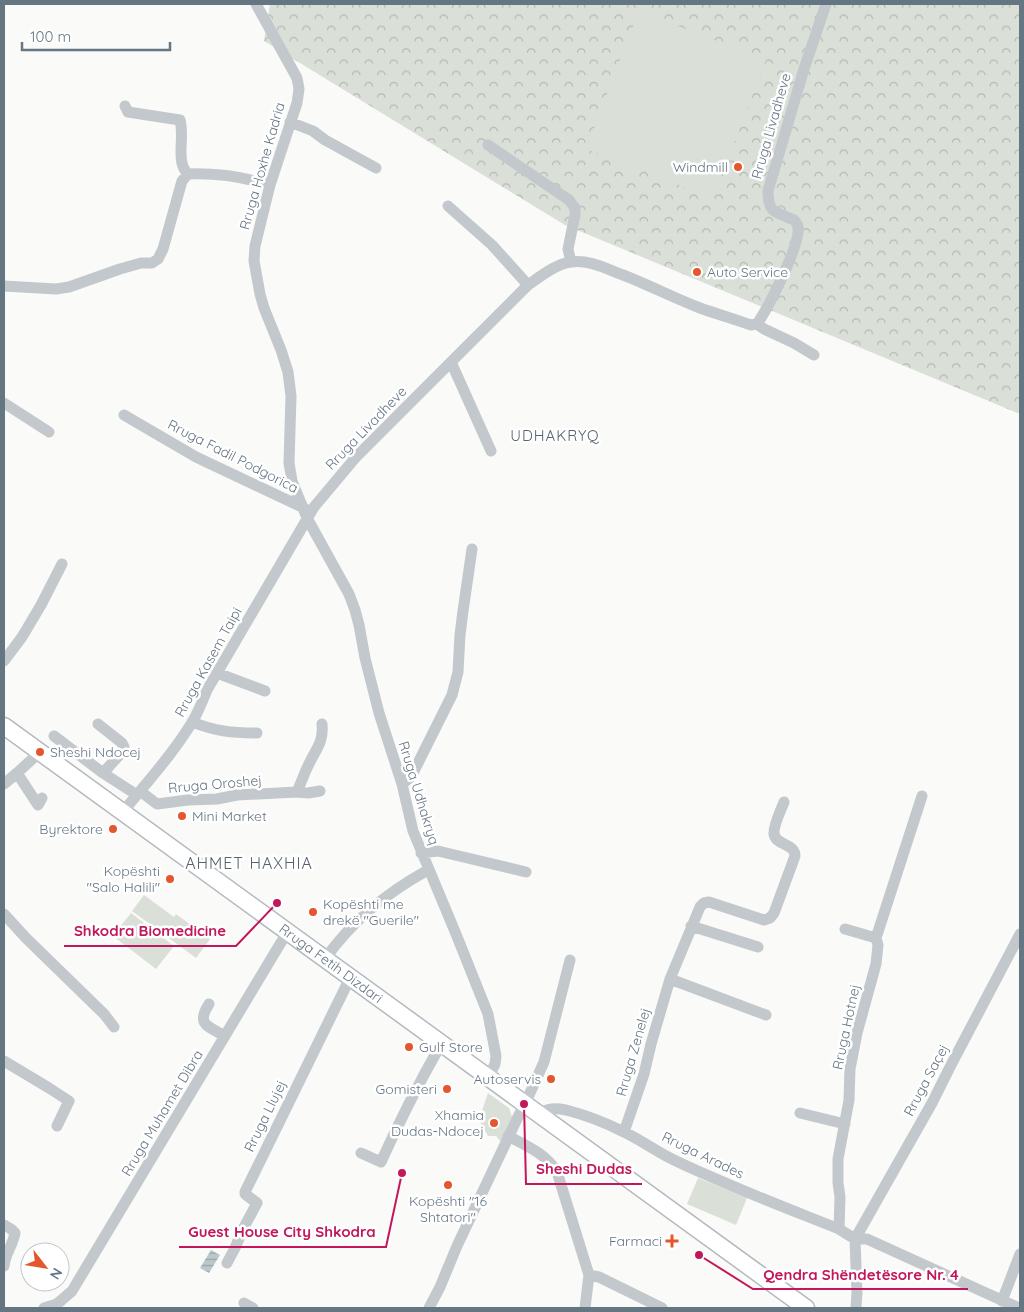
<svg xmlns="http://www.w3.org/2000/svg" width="1024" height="1312" viewBox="0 0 1024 1312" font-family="Quicksand,sans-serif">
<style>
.forest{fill:url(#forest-crowns)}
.garden{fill:#dadfd7}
.water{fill:url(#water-rules)}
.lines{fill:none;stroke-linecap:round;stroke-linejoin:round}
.secondary-casing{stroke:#b3babf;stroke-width:19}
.minor{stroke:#c3c8cc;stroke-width:11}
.secondary{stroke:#fff;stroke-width:16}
.poi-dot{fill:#e4572e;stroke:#fff;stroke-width:2}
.labels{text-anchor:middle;stroke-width:5;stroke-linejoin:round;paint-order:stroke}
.street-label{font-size:14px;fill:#657683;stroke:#fff}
.poi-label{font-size:14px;fill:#657683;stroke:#fff;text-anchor:end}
.neighbourhood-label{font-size:15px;letter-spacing:1px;fill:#57646e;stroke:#fff}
.quarter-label{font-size:16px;letter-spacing:1px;fill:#57646e;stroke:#fff}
.leader{fill:none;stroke:#c2185b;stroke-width:2}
.callout-dot{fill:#c2185b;stroke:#fff;stroke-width:2}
.callout-label{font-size:15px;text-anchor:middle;font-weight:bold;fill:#c2185b;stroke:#fff;stroke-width:5;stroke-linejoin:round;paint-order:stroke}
</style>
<defs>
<pattern id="forest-crowns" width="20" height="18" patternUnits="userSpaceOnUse" patternTransform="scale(1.25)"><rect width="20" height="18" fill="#dadfd7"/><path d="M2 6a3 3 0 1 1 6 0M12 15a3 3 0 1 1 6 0" fill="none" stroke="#b4b9b4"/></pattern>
<pattern id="water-rules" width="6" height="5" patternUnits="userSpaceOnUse" patternTransform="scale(1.25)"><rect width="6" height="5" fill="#bbc7cb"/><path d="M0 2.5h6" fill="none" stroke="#9ca6aa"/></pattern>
</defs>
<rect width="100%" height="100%" fill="#fafaf8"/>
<path class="forest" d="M270 4H1020V414L565 225 264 41Z"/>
<path class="garden" d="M639 11 766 60 713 198 586 149Z
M144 895 174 917 176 914 210 939 196 958 132 911Z
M131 913 174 946 156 969 113 936Z
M488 1093 509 1108 512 1117 501 1142 496 1136H488L479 1120Z
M698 1178 747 1198 736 1225 687 1204Z"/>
<path class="water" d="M211 1250 220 1255 209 1273 200 1268Z"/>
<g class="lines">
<defs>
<g id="secondary">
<path id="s1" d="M4 726 806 1308"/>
</g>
</defs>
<use href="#secondary" class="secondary-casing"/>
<path class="minor" d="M256 4 297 78 299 89 297 103 270 185 255 246 254 261 260 294 264 308 281 350 288 372 291 396 289 463 292 481 307 518 349 594 355 610 359 625 365 658 379 713 402 784 413 831 456 934 488 1014 496 1056 495 1064 488 1078
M125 106 128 112 180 120C185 138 175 162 188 174
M290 122 313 131 325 140 376 168
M488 145 569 200 575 208V215L568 249 571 262
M448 206 492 245 528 285
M4 286 56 289 69 287 120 269 141 263H152L158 259 163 249 182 181 188 174C215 173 244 177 270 185
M757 324C768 308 801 244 798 227 798 225 795 221 794 220 776 212 768 214 768 191L804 69 826 4
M451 362 491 451
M4 403 49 432
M124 415 196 457 304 508
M4 661 22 637 41 605 62 564
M217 673 265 691
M192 722C215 731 231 733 257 733
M98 724 122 743 124 747 123 751 103 773
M54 736 103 773 137 795
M17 773 38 805 42 798
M4 784 17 773 40 752
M402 784 411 777 452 695 458 672 460 635 463 611 472 549
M140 791 157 804 188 800 217 799 237 795 297 792 308 793 320 791
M297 792C301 783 304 774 308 766 315 750 324 743 322 724
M123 812C147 782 174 753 194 719 199 710 203 700 207 690L314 507 356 457 528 285C541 276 556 264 571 262 588 259 607 269 623 275 649 285 674 298 700 308 717 314 734 319 751 325L757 324 764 329 794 343 814 355
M421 853 438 851 526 872
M4 914 26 938 104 1014 114 1027
M691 926 758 947
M876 938 922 796
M325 959C351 922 388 892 428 870
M670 979 766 1015
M209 1004C196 1024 207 1026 225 1036
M4 1061 49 1088 69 1101 57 1126
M800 1113 845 1124
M538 1114C548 1108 555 1108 566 1110 586 1115 606 1123 624 1132 641 1140 657 1152 674 1160 728 1186 784 1207 839 1229L855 1239H867L1019 1308
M624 1132 644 1074 651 1044 670 979 700 907 704 903 709 902 764 920 770 918 774 913 795 856C795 843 776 846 774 834 773 826 781 810 784 802
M508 1136C527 1146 546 1154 557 1172L589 1275 585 1308
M361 1153 381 1162C399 1122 419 1083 441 1044
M4 1225 11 1229 15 1233C13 1245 5 1254 4 1266
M839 1229 840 1197 838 1183V1159L849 1100 850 1069 857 1033 876 964 878 945 876 938 845 929
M227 1263 235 1248 243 1229 257 1203 245 1194V1192L350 978
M589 1275 599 1277 662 1308
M1002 1301 1020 1254
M244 1303 253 1308
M44 1308 57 1304 72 1291 280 944 288 932
M429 1308 440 1287 457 1246 517 1119 530 1093 544 1062 570 960
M856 1308 857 1293 855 1239 932 1103 951 1065 1020 934"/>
<use href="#secondary" class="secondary"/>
</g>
<g class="poi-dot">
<circle cx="738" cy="167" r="5"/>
<circle cx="697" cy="272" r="5"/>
<circle cx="40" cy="752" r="5"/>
<circle cx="182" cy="816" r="5"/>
<circle cx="113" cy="829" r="5"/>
<circle cx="170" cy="879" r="5"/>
<circle cx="313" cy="912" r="5"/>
<circle cx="409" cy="1047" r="5"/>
<circle cx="551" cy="1079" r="5"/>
<circle cx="447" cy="1089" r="5"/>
<circle cx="494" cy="1123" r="5"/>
<circle cx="448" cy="1185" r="5"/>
<path d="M669.5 1233.5h5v5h5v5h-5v5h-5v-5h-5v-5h5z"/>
</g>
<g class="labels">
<g class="street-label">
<text transform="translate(771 126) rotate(-74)" y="5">Rruga Livadheve</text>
<text transform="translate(262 166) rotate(-74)" y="5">Rruga Hoxhe Kadria</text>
<text transform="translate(366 428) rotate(-46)" y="5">Rruga Livadheve</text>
<text transform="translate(233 456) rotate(27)" y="5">Rruga Fadil Podgorica</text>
<text transform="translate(208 662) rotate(-61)" y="5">Rruga Kasem Taipi</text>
<text transform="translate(215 784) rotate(-5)" y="5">Rruga Oroshej</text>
<text transform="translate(419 793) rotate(73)" y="5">Rruga Udhakryq</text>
<text dy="5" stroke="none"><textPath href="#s1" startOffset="404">Rruga Fetih Dizdari</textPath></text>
<text transform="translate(846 1027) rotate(-78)" y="5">Rruga Hotnej</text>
<text transform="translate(633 1052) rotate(-74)" y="5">Rruga Zenelej</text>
<text transform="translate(926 1080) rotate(-62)" y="5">Rruga Saçej</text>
<text transform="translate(162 1113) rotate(-59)" y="5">Rruga Muhamet Dibra</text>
<text transform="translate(265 1116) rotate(-64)" y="5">Rruga Llujej</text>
<text transform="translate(703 1155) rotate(26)" y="5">Rruga Arades</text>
</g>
<g class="poi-label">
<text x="728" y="172">Windmill</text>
<text x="707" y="277" text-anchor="start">Auto Service</text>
<text x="50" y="757" text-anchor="start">Sheshi Ndocej</text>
<text x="192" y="821" text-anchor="start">Mini Market</text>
<text x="103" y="834">Byrektore</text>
<text x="160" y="876">Kopështi<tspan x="160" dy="16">"Salo Halili"</tspan></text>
<text x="323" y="909" text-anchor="start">Kopështi me<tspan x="323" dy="16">drekë "Guerile"</tspan></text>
<text x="419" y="1052" text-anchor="start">Gulf Store</text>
<text x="541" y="1084">Autoservis</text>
<text x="437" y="1094">Gomisteri</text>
<text x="484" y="1120">Xhamia<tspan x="484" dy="16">Dudas-Ndocej</tspan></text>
<text x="448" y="1206" text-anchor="middle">Kopështi "16<tspan x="448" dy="16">Shtatori"</tspan></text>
<text x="662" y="1246">Farmaci</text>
</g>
<g class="neighbourhood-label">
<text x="555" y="441">UDHAKRYQ</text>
</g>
<g class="quarter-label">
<text x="249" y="869">AHMET HAXHIA</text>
</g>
</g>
<path class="leader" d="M277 903L236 946H64M524 1104L526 1184H642M402 1173L386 1247H179M699 1255L753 1289H968"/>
<g class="callout-dot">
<circle cx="277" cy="903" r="5"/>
<circle cx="524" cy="1104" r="5"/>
<circle cx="402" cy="1173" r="5"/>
<circle cx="699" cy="1255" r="5"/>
</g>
<g class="callout-label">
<text x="150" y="936">Shkodra Biomedicine</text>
<text x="584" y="1174">Sheshi Dudas</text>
<text x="282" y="1237">Guest House City Shkodra</text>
<text x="861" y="1280">Qendra Shëndetësore Nr. 4</text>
</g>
<rect width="1024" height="1312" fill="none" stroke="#657683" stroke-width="10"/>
<g transform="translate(45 1267) rotate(121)"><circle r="24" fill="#ffffff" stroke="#c1c8cd"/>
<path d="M0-4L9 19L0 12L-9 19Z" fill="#e4572e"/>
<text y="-8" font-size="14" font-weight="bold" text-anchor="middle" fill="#657683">N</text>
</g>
<path d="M22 42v8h148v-8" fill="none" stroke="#657683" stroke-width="2.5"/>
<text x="30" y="42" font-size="15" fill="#657683" stroke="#ffffff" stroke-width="4" paint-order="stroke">100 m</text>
</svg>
